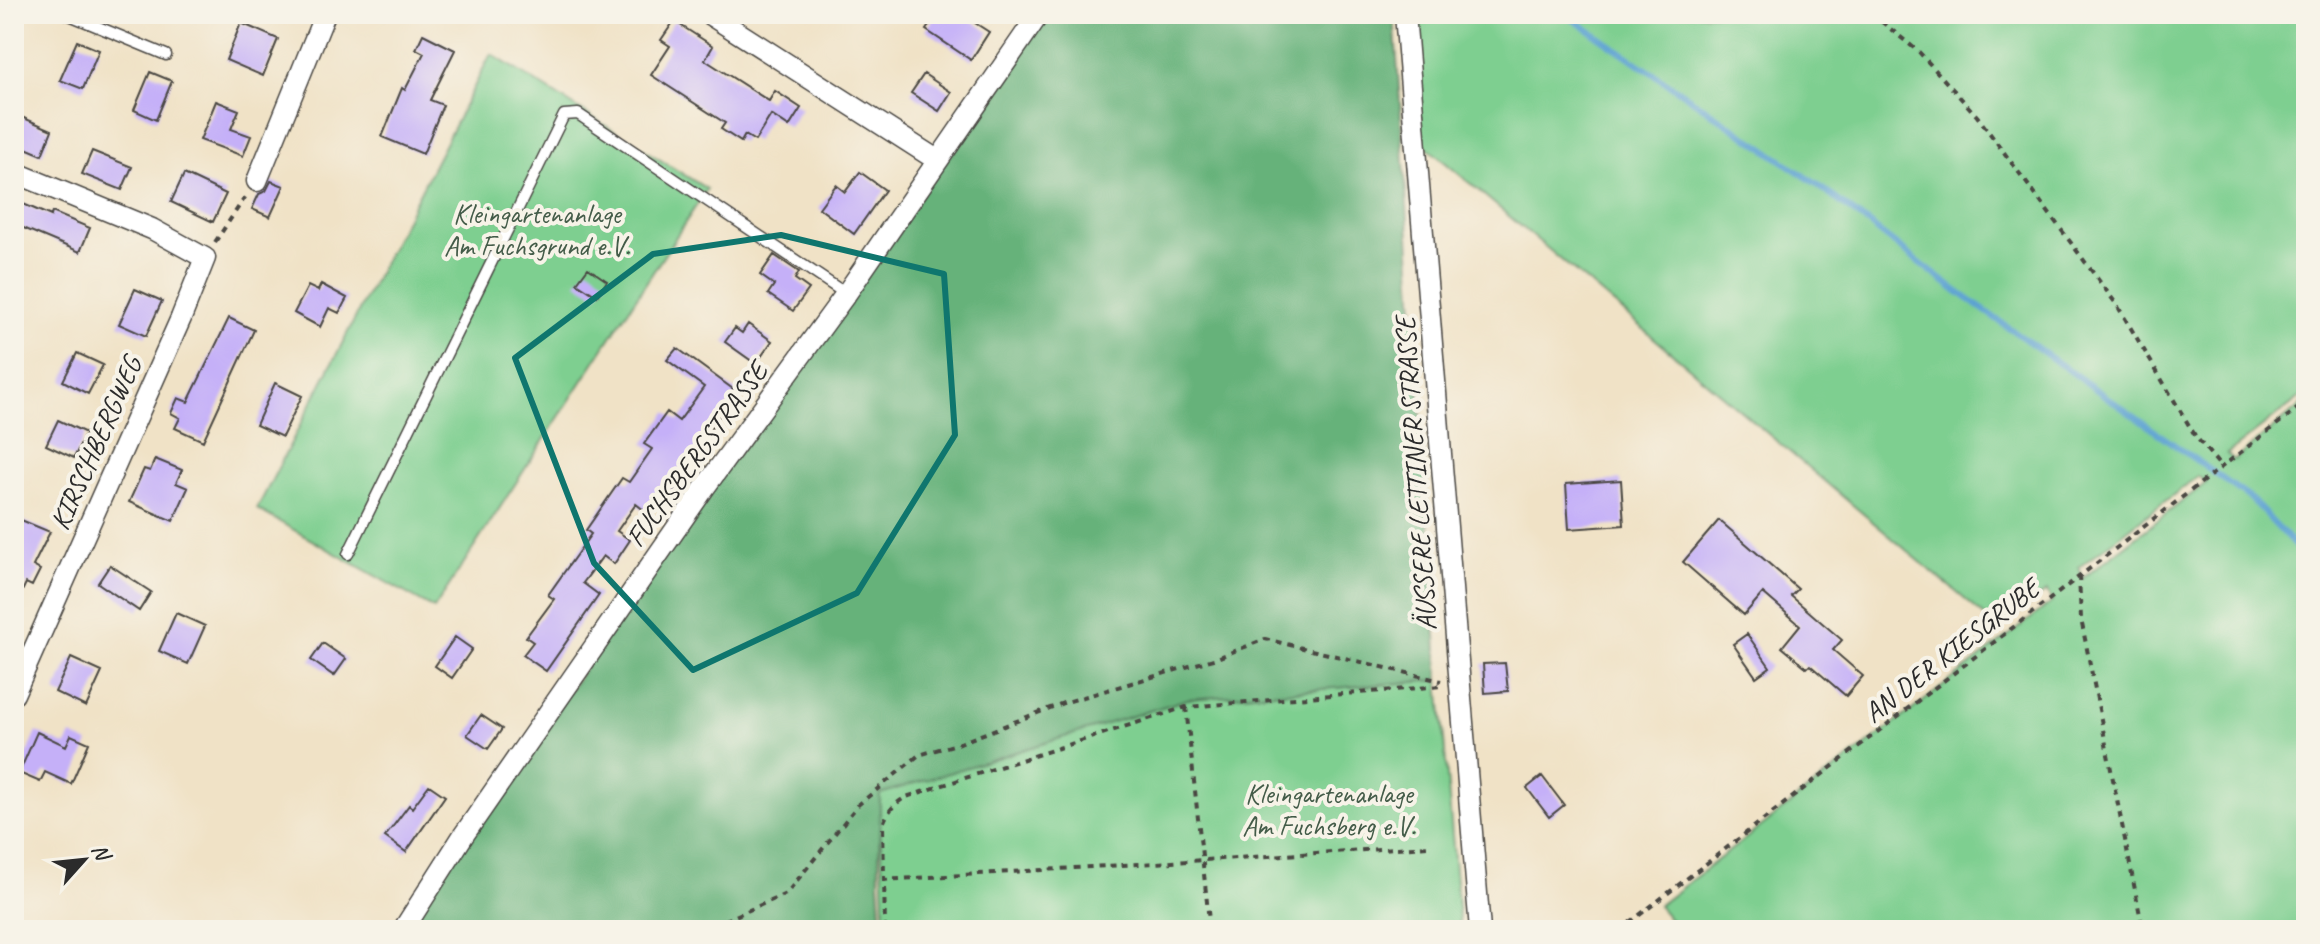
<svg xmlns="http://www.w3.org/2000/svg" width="2320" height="944" viewBox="0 0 2320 944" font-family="Caveat,sans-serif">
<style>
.green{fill:#7ecf90;stroke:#547d5e;stroke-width:2;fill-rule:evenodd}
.forest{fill:#66b27a;stroke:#486e52;stroke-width:2}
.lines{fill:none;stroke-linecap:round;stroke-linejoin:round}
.stream{stroke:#5ca2d2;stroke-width:6}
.building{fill:#c5b0f8}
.lane-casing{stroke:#494642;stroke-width:13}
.street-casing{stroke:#494642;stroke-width:23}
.path{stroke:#494642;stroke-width:4;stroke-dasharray:6 6;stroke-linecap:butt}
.lane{stroke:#fff;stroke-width:10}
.street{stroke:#fff;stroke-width:20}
.marked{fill:none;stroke:#0f766e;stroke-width:6;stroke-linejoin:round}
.labels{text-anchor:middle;stroke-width:8;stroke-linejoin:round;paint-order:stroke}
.park-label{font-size:28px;fill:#445c49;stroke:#f7f3e8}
.street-label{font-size:28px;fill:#2b2b2b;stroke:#f7f3e8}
</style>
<rect width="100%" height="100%" fill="#f7f3e8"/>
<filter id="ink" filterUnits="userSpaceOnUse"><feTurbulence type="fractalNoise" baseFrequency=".0125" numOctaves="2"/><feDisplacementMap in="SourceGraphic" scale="16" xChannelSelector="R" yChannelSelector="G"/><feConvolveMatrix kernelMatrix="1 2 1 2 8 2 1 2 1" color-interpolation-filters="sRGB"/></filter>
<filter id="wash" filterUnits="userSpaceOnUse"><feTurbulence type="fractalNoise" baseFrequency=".006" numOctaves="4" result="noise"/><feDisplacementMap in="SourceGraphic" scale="32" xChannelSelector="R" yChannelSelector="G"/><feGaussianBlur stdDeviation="1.8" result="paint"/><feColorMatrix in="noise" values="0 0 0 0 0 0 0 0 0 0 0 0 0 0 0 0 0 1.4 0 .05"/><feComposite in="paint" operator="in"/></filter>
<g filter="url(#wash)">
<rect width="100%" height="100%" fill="#f0e2c6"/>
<path class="green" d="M1408 14H2306V393L2227 454 2234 460 2306 401V930H1679L1658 906 2052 602 2047 591 1999 628 1422 143ZM2198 476 2206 483 2083 578 2079 567Z
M491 54 707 189 434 609 257 509Z
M1439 680 1460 930H885L879 794 1187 699Z"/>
<path class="forest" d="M1039 14H1394L1439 680 1187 699 880 794 879 881 882 930H403Z"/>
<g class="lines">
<path class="stream" d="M1565 14 1815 183 1954 289 2251 499 2306 558"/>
</g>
<g id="blocks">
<path class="building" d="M937 14H961L989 32 971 60 926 30Z
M674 21 713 46 705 60 769 101 775 91 801 108 789 127 771 115 755 141 745 135 741 142 721 129 725 123 651 75 670 46 661 40Z
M241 23 278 39 263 76 226 60Z
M423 34 455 50 430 100 443 105 423 154 382 137 402 88 405 90 424 53 416 49Z
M77 41 99 50 83 89 60 80Z
M150 72 172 81 156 120 134 110Z
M924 74 951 92 939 111 911 93Z
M216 101 239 110 231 129 251 136 243 156 200 140Z
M19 116 52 130 42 155 14 143V128Z
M92 151 132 167 122 190 82 174Z
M860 172 885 190 854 234 819 208 836 185 845 192Z
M184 174 226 194 213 222 171 202Z
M271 181 284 186 270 217 252 209 259 194 266 191Z
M14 200 51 216 52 212 90 228 80 252 14 224Z
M774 255 799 272 795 279 809 289 793 311 768 294 774 285 760 275Z
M588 268 607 281 597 296 577 283Z
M321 284 347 298 339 313 329 308 320 327 294 313 308 286 318 291Z
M135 289 162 301 146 336 119 324Z
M229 318 254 330 203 441 175 428 180 418 171 413 178 398 188 402Z
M748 324 772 341 756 364 725 342 735 328 742 333Z
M677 348 737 392 675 479 680 482 662 507 656 503 649 514 636 504 617 531 630 540 614 564 603 556 583 583 599 595 546 671 523 655 533 642 526 637 554 599 548 595 591 534 586 530 622 478 629 482 652 449 644 444 667 412 679 421 704 387 667 360Z
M77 353 103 365 88 394 63 381Z
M275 383 302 396 282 437 256 425Z
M58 420 86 433 74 458 46 445Z
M155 459 182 470 176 483 188 488 173 521 129 502 144 469 150 471Z
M1621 480 1624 525 1569 529 1566 484Z
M14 517 50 532 33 566 40 570 32 586 26 583 14 608Z
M1719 520 1798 589 1791 596 1842 640 1833 650 1863 676 1846 696 1810 665 1807 668 1782 647 1800 625 1763 593 1744 615 1683 562Z
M110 565 151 592 139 611 98 583Z
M176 613 205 626 188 664 159 651Z
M1747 634 1770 667 1756 677 1733 644Z
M455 637 472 649 452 678 435 666Z
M323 643 346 659 334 676 311 660Z
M71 658 102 672 86 707 55 692Z
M1505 663 1508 691 1485 693 1483 664Z
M481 715 502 729 488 749 467 735Z
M37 732 66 746 71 735 89 743 71 784 45 772 40 782 19 773Z
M1542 776 1564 805 1549 817 1527 788Z
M429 785 445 796 406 852 385 837 409 805 412 808Z"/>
</g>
</g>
<g filter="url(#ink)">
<use href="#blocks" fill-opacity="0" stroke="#494642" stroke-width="2"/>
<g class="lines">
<defs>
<path id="lane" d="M67 14 166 55
M348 554 564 115 578 114 846 294"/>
<path id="street" d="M709 14 937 160
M1405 14 1480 930
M14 172 152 229 205 258 181 318 14 694
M257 181 325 14
M403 930 463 836 705 487 846 294 1039 14"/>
</defs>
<use href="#lane" class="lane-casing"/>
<use href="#street" class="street-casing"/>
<path class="path" d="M1872 14 1919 52 1977 116 2117 305 2196 437 2221 467
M215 242 246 196
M2079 576 2081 619 2143 930
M1186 707 1210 930
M882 880 1429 846
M703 930 786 894 858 805 919 755 960 743 1063 703 1217 658 1265 639 1441 681
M885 930 883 824C888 811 894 804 906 797L1186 707 1442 686
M1620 930 2306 402"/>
<use href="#lane" class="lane"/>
<use href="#street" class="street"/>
</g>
</g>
<path class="marked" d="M781 235 944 274 955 435 857 593 693 670 594 563 515 358 653 254Z"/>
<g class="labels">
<g class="park-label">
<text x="537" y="223">Kleingartenanlage<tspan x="537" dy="32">Am Fuchsgrund e.V.</tspan></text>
<text x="1329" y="803">Kleingartenanlage<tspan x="1329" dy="32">Am Fuchsberg e.V.</tspan></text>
</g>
<g class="street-label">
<text transform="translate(95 443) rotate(-66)" y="10">KIRSCHBERGWEG</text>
<text transform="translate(696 454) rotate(-54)" y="10">FUCHSBERGSTRASSE</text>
<text transform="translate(1415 474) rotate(-94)" y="10">ÄUSSERE LETTINER STRASSE</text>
<text transform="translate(1951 650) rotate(-38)" y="10">AN DER KIESGRUBE</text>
</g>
</g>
<rect width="2320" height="944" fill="none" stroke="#f7f3e8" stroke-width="48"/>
<g transform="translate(84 860) rotate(63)" stroke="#f7f3e8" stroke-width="6" paint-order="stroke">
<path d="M0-6L14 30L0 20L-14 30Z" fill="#2b2b2b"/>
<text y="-12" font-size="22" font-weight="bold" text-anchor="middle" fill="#2b2b2b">N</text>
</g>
</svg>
